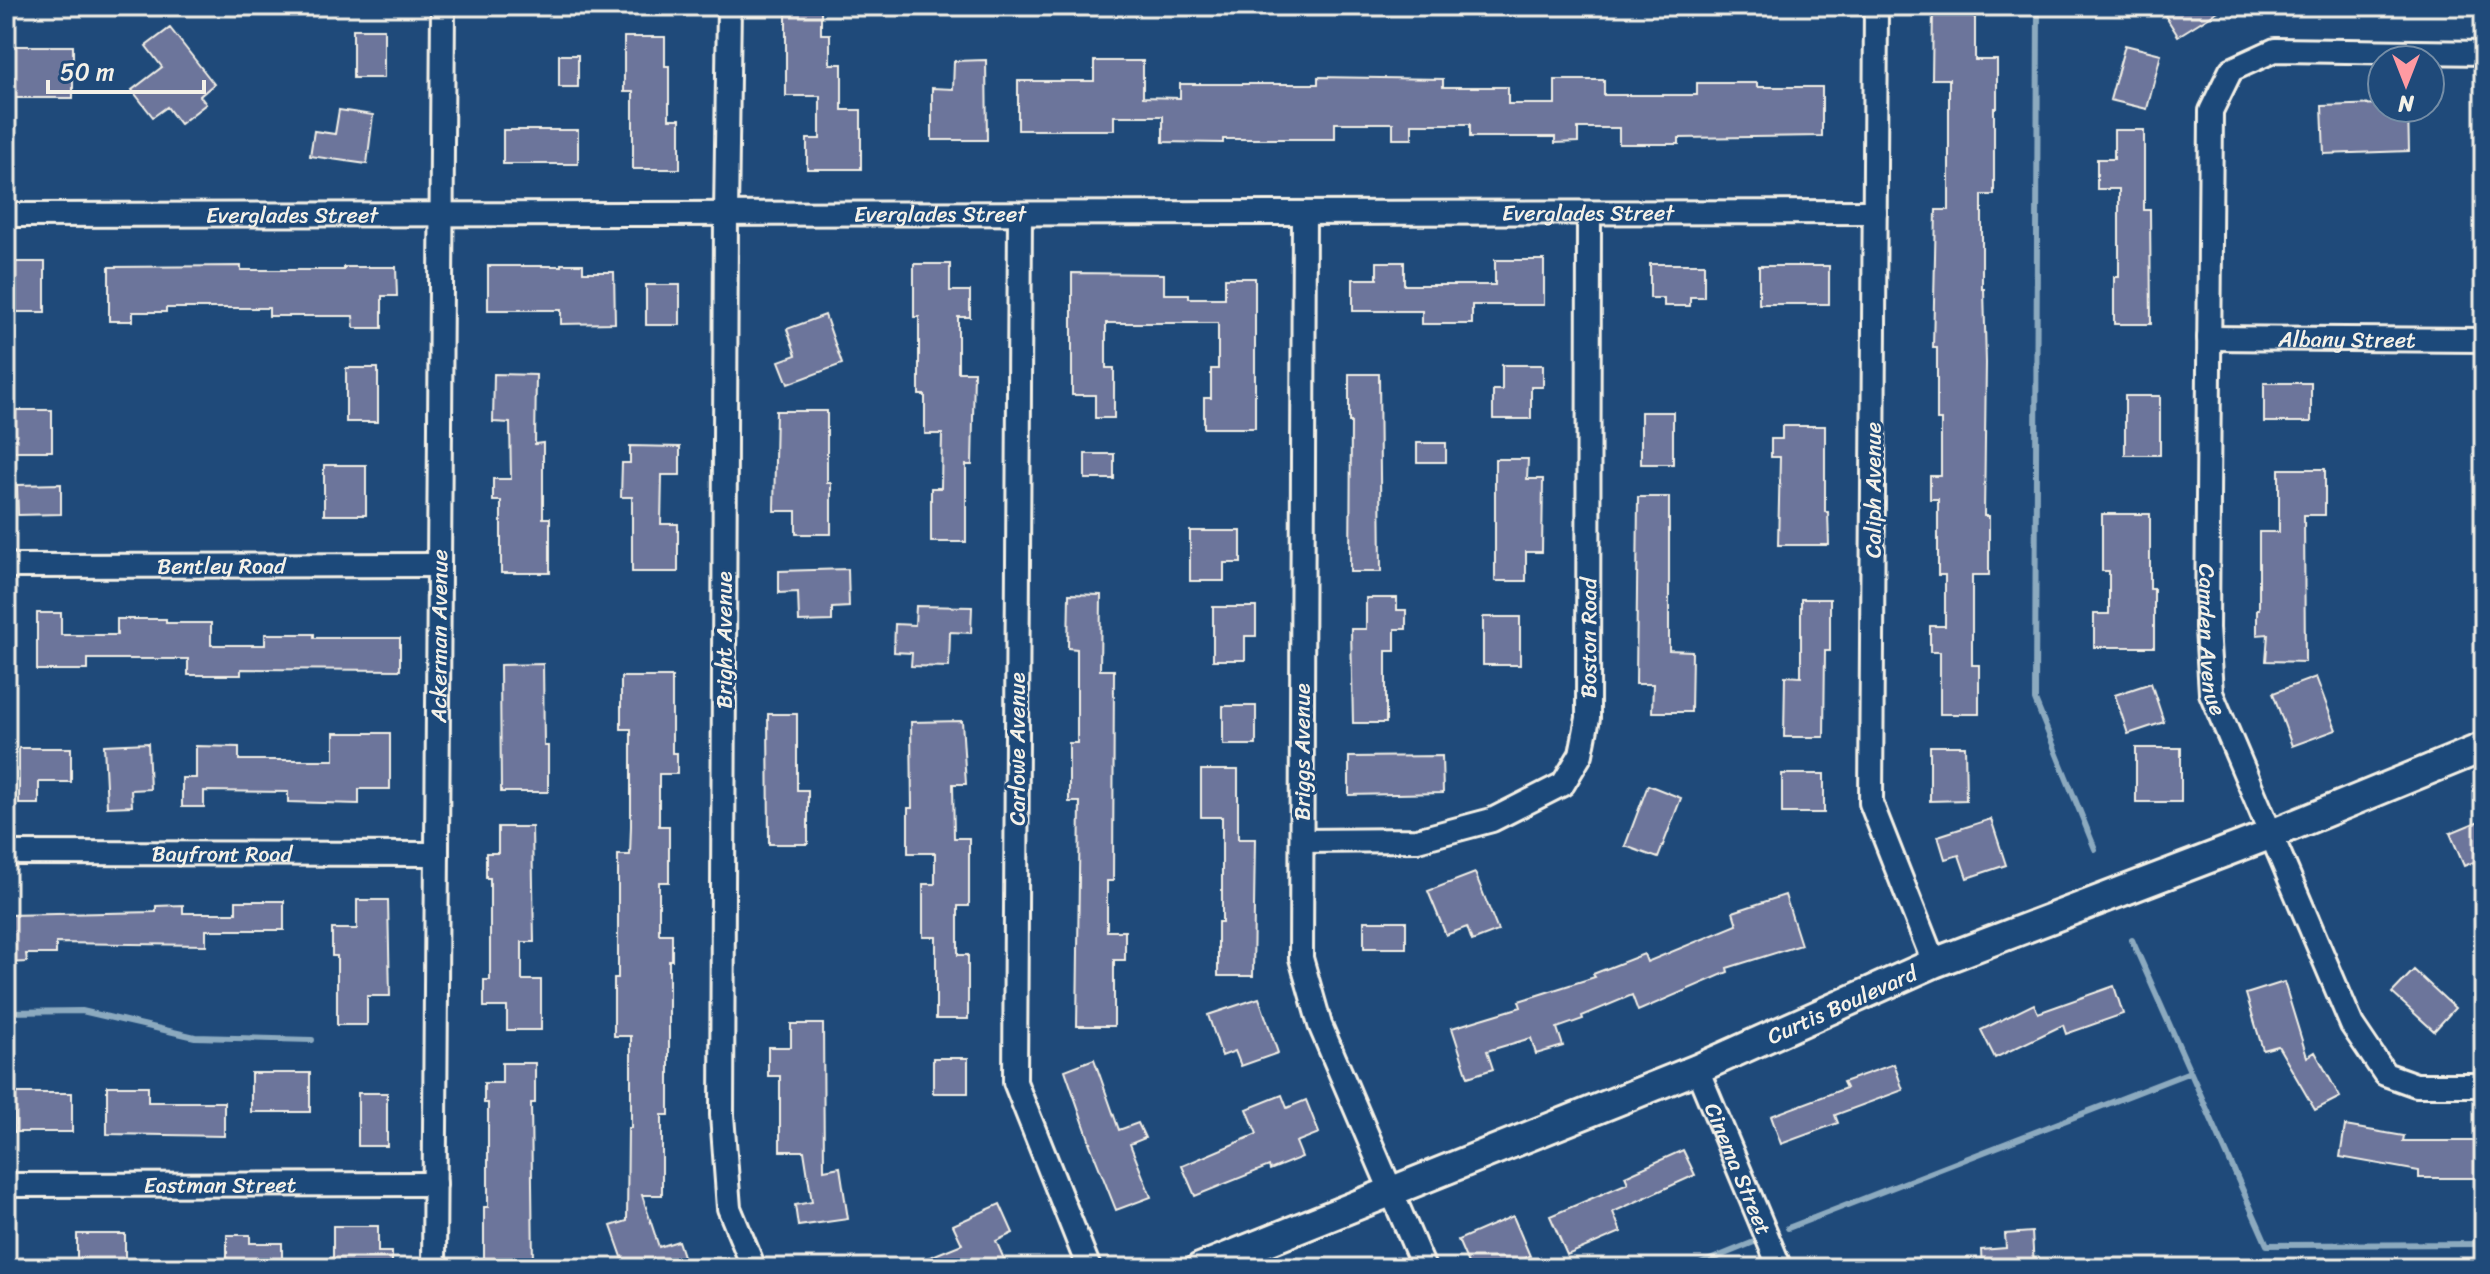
<svg xmlns="http://www.w3.org/2000/svg" width="2490" height="1274" viewBox="0 0 2490 1274" font-family="Sriracha,sans-serif">
<style>
.lines{fill:none;stroke-linecap:round;stroke-linejoin:round}
.stream{stroke:#8caabf;stroke-width:6}
.building{fill:#6c749b;stroke:#f4f1e8;stroke-width:2}
.minor-casing{stroke:#f4f1e8;stroke-width:28}
.tertiary-casing{stroke:#f4f1e8;stroke-width:34}
.minor{stroke:#1f4a7a;stroke-width:22}
.tertiary{stroke:#1f4a7a;stroke-width:28}
.labels{text-anchor:middle;stroke-width:6;stroke-linejoin:round;paint-order:stroke}
.street-label{font-size:22px;fill:#f4f1e8;stroke:#1f4a7a}
</style>
<rect width="100%" height="100%" fill="#1f4a7a"/>
<filter id="ink" filterUnits="userSpaceOnUse"><feTurbulence type="fractalNoise" baseFrequency=".0125" numOctaves="2"/><feDisplacementMap in="SourceGraphic" scale="16" xChannelSelector="R" yChannelSelector="G"/><feConvolveMatrix kernelMatrix="1 2 1 2 8 2 1 2 1" color-interpolation-filters="sRGB"/></filter>
<g filter="url(#ink)">
<g class="lines">
<path class="stream" d="M2038 6 2035 700 2095 849
M2132 940 2267 1245 2484 1244
M6 1012 82 1011 195 1037 312 1040
M1788 1228 2190 1072
M1690 1268 1754 1242"/>
</g>
<path class="building" d="M786 6H821V34H830V64H842V110H861V169H807V139H820V96H786Z
M1933 6H1975V60H1997V108H1994V195H1982V289H1984L1986 363 1984 516H1989V575H1972V665H1979V714H1940V652H1930V626H1945V575H1938V499H1930V476H1941V420H1937V348H1933L1936 210H1949V79H1932Z
M2159 6H2226L2178 36Z
M170 28 214 84 200 96 206 104 180 124 167 107 153 117 132 90 162 67 146 46Z
M353 29H384V78H353Z
M624 37H665V66H669V119H680V169H633V92H624Z
M2125 45 2161 54 2147 109 2110 100Z
M10 46H73V98H10Z
M559 55H578V87H559Z
M986 60 987 140H932V88L953 89 954 61Z
M1094 61H1143V97L1180 98V84H1318V77L1443 79V87H1508V104H1555V80H1604V95H1697V83H1757V87H1822V136L1679 138V144H1619V128H1578V142L1555 143V137H1470V124H1412V139H1393V123H1335V139H1223V143L1163 142V116H1114V130H1018V81H1094Z
M2382 104V108H2408L2409 151 2324 154 2322 106Z
M339 110 373 115 367 164 310 156 314 131 335 134Z
M503 130H578V164H503Z
M2114 130H2144V210H2150L2151 324H2114V277H2119V189H2097V159H2114Z
M1495 260H1544V305H1472V324H1422V311H1353V279H1377V262H1404V285H1495Z
M6 262H45V312H6Z
M561 264H583V272H614L615 323 561 324V310H488V266H561Z
M914 264H950V291H970V317H958V372H974L972 465H966V542H931V488H941L942 434H925V395H919V317H914Z
M1650 264H1704V297H1690V306H1664V298H1650Z
M241 266V270H344V267H396L397 296H382V328H354L353 316H269V308H166V312H133V321H109V267Z
M1759 266H1829V304H1759Z
M1072 273 1164 274V294H1189V298H1225V278H1255V428H1204V398H1211V369H1218V323H1106V368H1114V418H1095V395H1072Z
M646 285H680V325H646Z
M825 315 842 364 788 384 779 361 796 355 787 329Z
M1502 365H1543V387H1531V419H1493V390H1502Z
M346 368H378V422H346Z
M494 374 536 375 535 444 543 443V518H550V573H501V501H493V479H511L510 423 493 422Z
M1349 374H1379L1381 572H1350L1351 422H1349Z
M2264 383H2311V422H2264Z
M2125 396H2160V455H2125Z
M6 410H52V451H6Z
M776 411H827V483H831V534H796V511H774Z
M1641 412H1673V464H1641Z
M1782 426H1825V512H1828L1829 545H1778L1780 457H1771V439H1782Z
M1417 443H1446V462H1417Z
M630 446 680 447V475H662L661 524H678V572H632V497H621L622 463H630Z
M1085 454H1114V479H1085Z
M1495 459H1528L1527 479H1543L1542 552H1526V581H1495Z
M324 465H366V515H324Z
M2279 469H2325V515H2304L2305 662 2266 661 2268 634 2257 635V609H2259V532H2279Z
M61 484V514L18 515 17 485Z
M1638 497H1669V650L1692 651 1691 712H1652L1653 684H1636Z
M2102 514H2150V589H2154V647H2094V614H2109V571H2102Z
M1190 531H1241V563H1224V581H1190Z
M848 569 849 607 832 608V621L799 622 798 592 779 593V571Z
M1069 594 1101 595 1100 670H1114L1113 881H1107V931H1125V960H1114V1026H1077L1080 802H1069V743H1077V649L1068 648Z
M1366 598H1397V610H1406V629H1395V651H1386V723H1353L1351 629H1366Z
M1801 599H1830V651H1825L1824 737H1784L1785 676 1801 677Z
M916 606 972 607 971 633 950 632 949 667 911 666 912 653 894 652 895 624 915 625Z
M1213 607H1256V636H1245V660H1213Z
M37 613H61V635H117V619H166V623H211V645H265V634H314V638H400V670L241 669V675H188V659H88V670H37Z
M1483 617H1520V665H1483Z
M543 664 544 746H548V792H501L500 665Z
M621 677H672V753H677V774H659V826H669V882H659V934H672V960H669V1115H662V1195H642L659 1247 678 1241 687 1268H626L611 1226 627 1221 628 1128H631V1036H614V978H618V855H630L631 826V729H621Z
M2316 677 2336 730 2292 746 2273 693Z
M2151 683 2164 722 2128 734 2115 695Z
M1223 706H1256V745H1223Z
M768 714H797V790H808V844H769Z
M962 721 966 784H953L954 838H969V906H958V955H968V1019H936V937H923V884H935V853H908V808H912L911 722Z
M334 733H390V789H359V804L288 802V792L204 791V807H182V778H196V746L239 747V760H334Z
M148 743 150 789 131 790 132 806 107 807 104 745Z
M1930 746H1965L1966 800 1930 801Z
M19 748H71V782H39V804H19Z
M2136 748H2181V802H2136Z
M1442 756 1443 793 1349 795V757Z
M1201 770H1238V839H1255L1253 976H1218V922H1222V817H1201Z
M1782 774H1824V813H1782Z
M1648 785 1681 798 1658 858 1625 846Z
M1991 819 2006 865 1967 878 1959 855 1945 859 1938 836Z
M2484 819V858L2464 866 2450 833Z
M498 827H532L534 942H522V980H541V1030H507V1007H484V980H490V878H486V853H498Z
M1475 873 1498 931 1472 941 1467 927 1446 935 1428 891Z
M1785 895 1801 945 1727 968 1728 972 1638 1011 1632 995 1582 1016 1583 1019 1557 1028 1563 1046 1536 1054 1531 1038 1487 1051 1493 1069 1468 1077 1452 1028 1521 1007 1519 1001 1595 977 1593 974 1644 954 1647 962 1737 925 1733 912Z
M357 900H388L390 996H367V1025H337V956H332V929H357Z
M236 901H284V930H206V945L56 943V954H26L27 962 6 963V915L156 912V906L183 905V913H236Z
M1364 921H1406V948H1364Z
M2414 970 2455 1008 2434 1031 2392 993Z
M2284 982 2307 1057 2315 1052 2340 1097 2315 1110 2278 1046 2263 1050 2246 994Z
M2114 986 2123 1014 2066 1034 2063 1025 1995 1058 1981 1030 2034 1004 2038 1013Z
M1259 998 1278 1053 1241 1066 1235 1051 1222 1056 1208 1015Z
M791 1024H823L824 1170 840 1167 848 1219 798 1226 795 1205 812 1202 804 1151H780V1076H768V1047H791Z
M933 1058H968V1093H933Z
M1094 1059 1119 1130 1138 1123 1145 1138 1130 1144 1151 1197 1116 1210 1089 1142H1090L1065 1070Z
M502 1063H535V1103H531L533 1265H484V1207H488V1103H484V1083H502Z
M1894 1064 1903 1090 1835 1115 1838 1123 1781 1144 1771 1116 1846 1088 1843 1082Z
M251 1073H310V1112H251Z
M107 1086H148V1102H224V1136L107 1134Z
M14 1093H72V1132H14Z
M358 1093H387V1146H358Z
M1282 1095 1287 1108 1306 1100 1319 1133 1296 1142 1302 1157 1270 1170 1269 1166 1195 1196 1182 1166 1257 1134 1247 1109Z
M2345 1126 2404 1136 2403 1141H2480V1178H2419V1171L2340 1157Z
M1683 1150 1695 1175 1613 1212 1621 1232 1567 1255 1550 1216 1628 1183 1625 1176Z
M1000 1204 1013 1233 996 1241 1008 1268H903L962 1244 953 1225Z
M1513 1216 1530 1256 1502 1268H1470L1458 1240Z
M333 1226H378V1252H392V1268H333Z
M2032 1232 2034 1268H1982L1981 1250 2006 1248 2005 1234Z
M77 1234H125V1268H77Z
M227 1235H250V1243H282V1268H227Z"/>
<g class="lines">
<defs>
<g id="minor">
<path d="M729 6 726 214 722 1115 729 1208 754 1268"/>
<path d="M1876 6 1871 803 1934 963"/>
<path id="s1" d="M2484 53 2275 50 2231 70 2211 111 2207 628 2211 693 2352 1025 2385 1074 2416 1085H2484"/>
<path d="M1304 213 1301 958 1320 1025 1424 1268"/>
<path id="s2" d="M6 215 1875 212"/>
<path d="M1020 215 1015 1082 1089 1268"/>
<path id="s3" d="M2209 338 2484 340"/>
<path id="s4" d="M6 563 14 566 438 565"/>
<path id="s5" d="M1302 841 1417 840 1492 820 1563 784 1581 754 1588 718 1589 214"/>
<path id="s6" d="M6 853 437 854"/>
<path id="s7" d="M1697 1069 1780 1268"/>
<path id="s8" d="M6 1185 435 1184"/>
<path id="s9" d="M434 1268 443 6"/>
</g>
<g id="tertiary">
<path id="s10" d="M1200 1268 1697 1069 1934 963 2272 834 2484 747"/>
</g>
</defs>
<use href="#minor" class="minor-casing"/>
<use href="#tertiary" class="tertiary-casing"/>
<use href="#minor" class="minor"/>
<use href="#tertiary" class="tertiary"/>
</g>
</g>
<g class="labels">
<g class="street-label">
<text dy="8" stroke="none"><textPath href="#s2" startOffset="1582">Everglades Street</textPath></text>
<text dy="8" stroke="none"><textPath href="#s2" startOffset="286">Everglades Street</textPath></text>
<text dy="8" stroke="none"><textPath href="#s2" startOffset="934">Everglades Street</textPath></text>
<text dy="8" stroke="none"><textPath href="#s3" startOffset="138">Albany Street</textPath></text>
<text transform="translate(1873 490) rotate(-90)" y="8">Caliph Avenue</text>
<text dy="8" stroke="none"><textPath href="#s4" startOffset="216">Bentley Road</textPath></text>
<text dy="8" stroke="none"><textPath href="#s9" startOffset="632">Ackerman Avenue</textPath></text>
<text dy="8" stroke="none"><textPath href="#s5" startOffset="424">Boston Road</textPath></text>
<text dy="8" stroke="none"><textPath href="#s1" startOffset="832">Camden Avenue</textPath></text>
<text transform="translate(724 640) rotate(-90)" y="8">Bright Avenue</text>
<text transform="translate(1017 749) rotate(-90)" y="8">Carlowe Avenue</text>
<text transform="translate(1302 752) rotate(-90)" y="8">Briggs Avenue</text>
<text dy="8" stroke="none"><textPath href="#s6" startOffset="216">Bayfront Road</textPath></text>
<text dy="8" stroke="none"><textPath href="#s10" startOffset="694">Curtis Boulevard</textPath></text>
<text dy="8" stroke="none"><textPath href="#s7" startOffset="108">Cinema Street</textPath></text>
<text dy="8" stroke="none"><textPath href="#s8" startOffset="214">Eastman Street</textPath></text>
</g>
</g>
<rect width="2490" height="1274" fill="none" stroke="#1f4a7a" stroke-width="32"/>
<rect x="16" y="16" width="2458" height="1242" fill="none" stroke="#f4f1e8" stroke-width="3" filter="url(#ink)"/>
<g transform="translate(2406 84) rotate(180)"><circle r="38" fill="#1f4a7a" stroke="#748da6" stroke-width="2"/>
<path d="M0-6L14 30L0 20L-14 30Z" fill="#ff9aa2"/>
<text y="-12" font-size="22" font-weight="bold" text-anchor="middle" fill="#f4f1e8">N</text>
</g>
<path d="M48 80v12h156v-12" fill="none" stroke="#f4f1e8" stroke-width="4"/>
<text x="60" y="80" font-size="24" fill="#f4f1e8" stroke="#1f4a7a" stroke-width="6" paint-order="stroke">50 m</text>
</svg>
